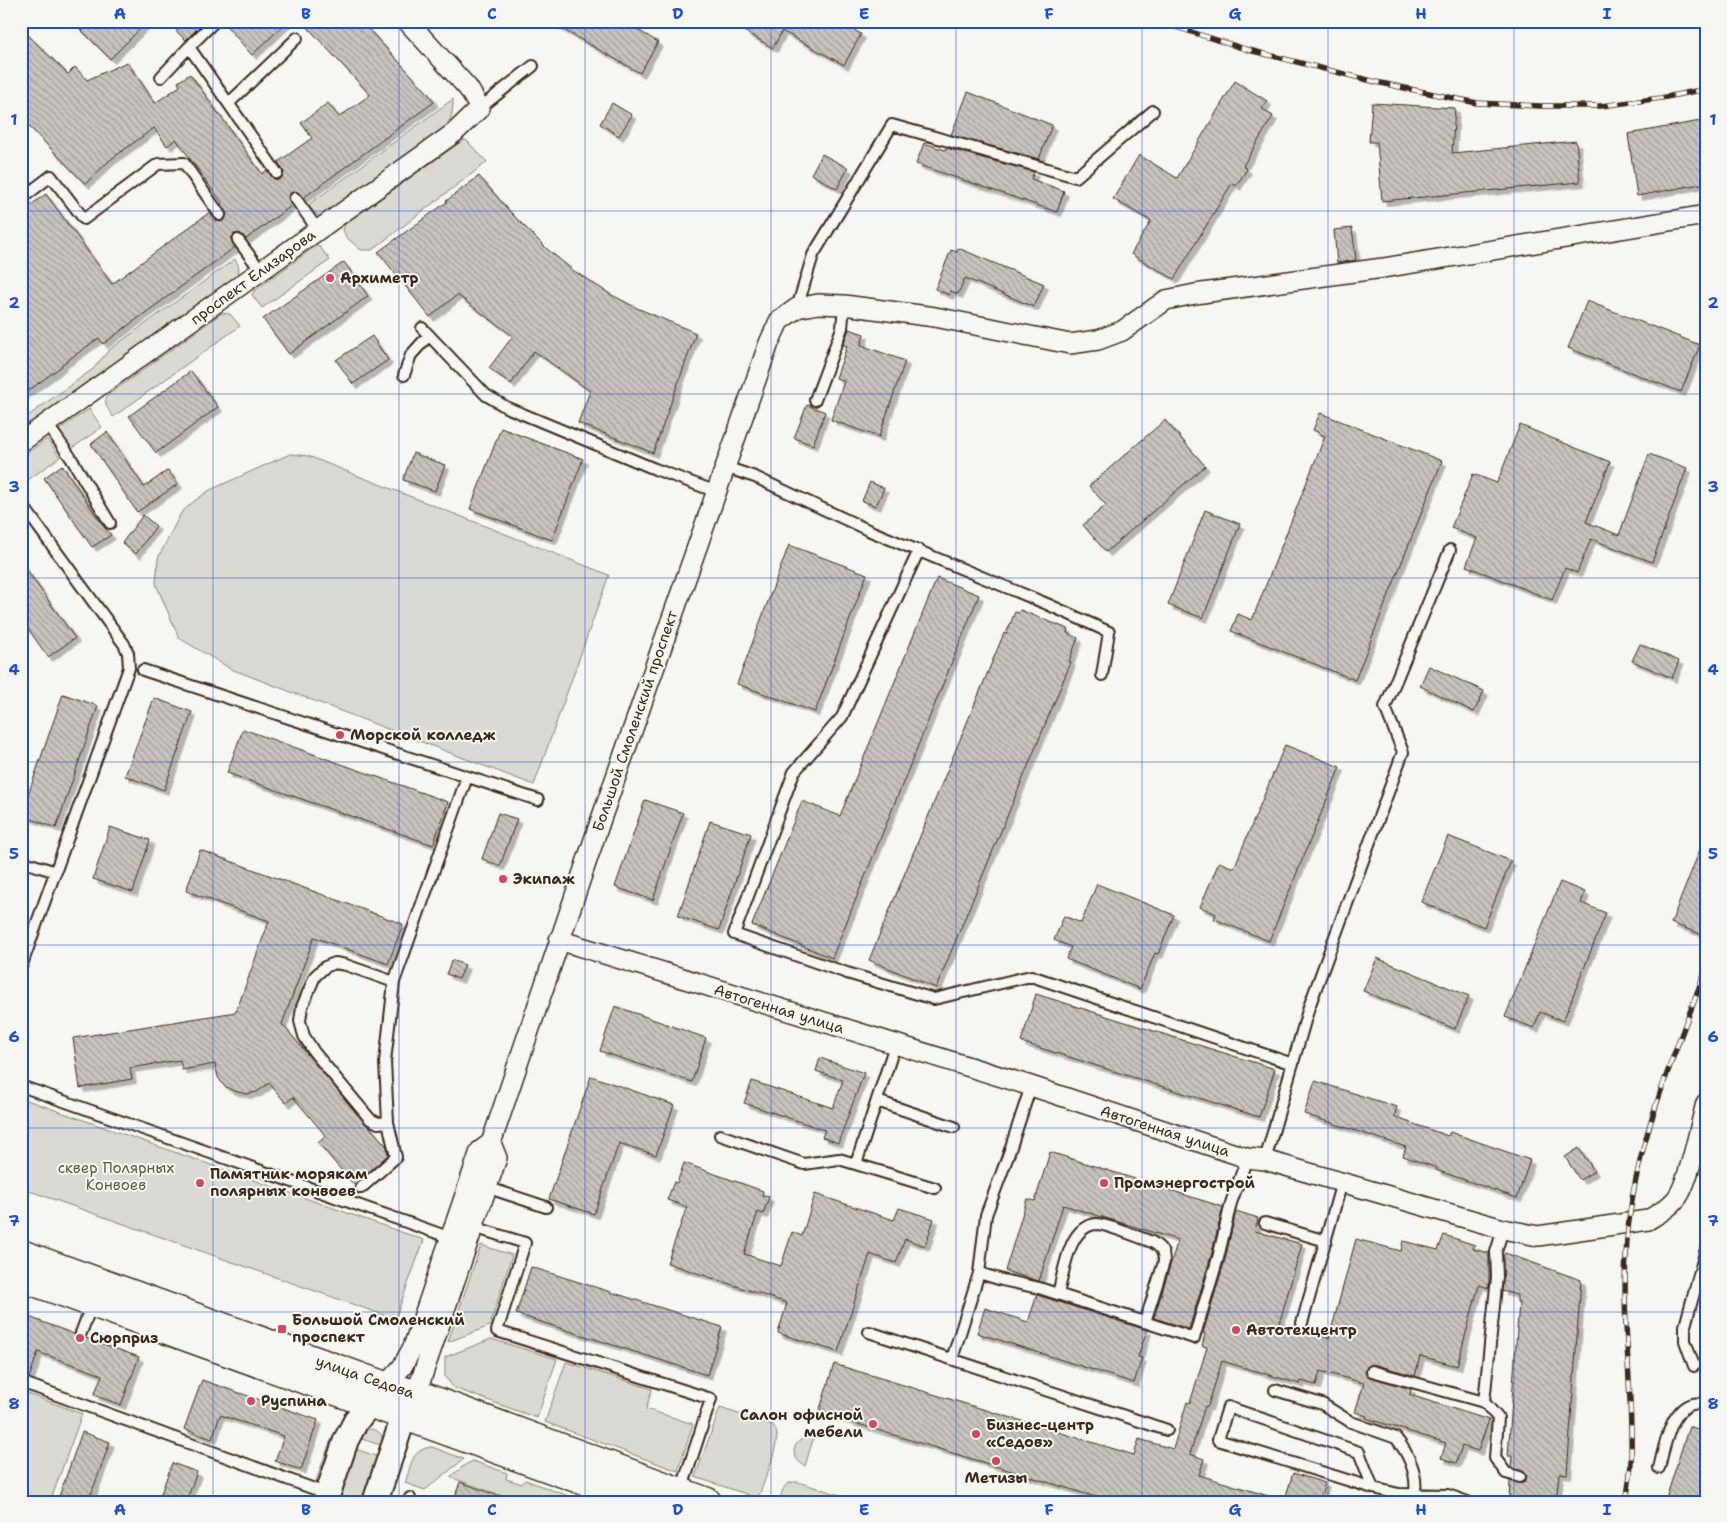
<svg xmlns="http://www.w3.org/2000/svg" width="1727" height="1523" viewBox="0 0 1727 1523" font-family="'Shantell Sans',sans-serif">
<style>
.green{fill:#dad9d3;stroke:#8a8278}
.building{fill:url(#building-back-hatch);stroke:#3b2a1e;filter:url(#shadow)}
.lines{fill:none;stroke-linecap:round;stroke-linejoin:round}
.service-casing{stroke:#3b2a1e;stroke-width:14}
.minor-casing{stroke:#3b2a1e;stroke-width:22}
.tertiary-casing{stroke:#3b2a1e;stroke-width:28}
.secondary-casing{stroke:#3b2a1e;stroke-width:31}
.service{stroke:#f6f6f2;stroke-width:10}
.minor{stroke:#f6f6f2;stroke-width:19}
.tertiary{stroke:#f6f6f2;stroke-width:24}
.secondary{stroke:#f6f6f2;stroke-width:28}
.rail-casing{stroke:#3b2a1e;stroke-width:5.5}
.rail{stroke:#f6f6f2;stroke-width:4;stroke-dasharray:11;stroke-linecap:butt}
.grid{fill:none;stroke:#1d4ed8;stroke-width:1;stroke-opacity:0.55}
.poi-dot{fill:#d1495b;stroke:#f6f6f2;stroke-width:2}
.labels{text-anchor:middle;stroke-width:4;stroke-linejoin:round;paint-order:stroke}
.street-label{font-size:15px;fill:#3b2a1e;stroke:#f6f6f2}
.poi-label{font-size:15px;font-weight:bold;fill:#3b2a1e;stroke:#f6f6f2;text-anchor:start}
.park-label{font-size:15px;fill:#63564b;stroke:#f6f6f2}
.neatline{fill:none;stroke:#1d4ed8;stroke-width:2}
.grid-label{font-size:16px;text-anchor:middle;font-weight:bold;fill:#1d4ed8}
</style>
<defs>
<pattern id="building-back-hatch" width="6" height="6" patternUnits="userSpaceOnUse" patternTransform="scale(1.25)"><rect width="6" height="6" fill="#c8c3be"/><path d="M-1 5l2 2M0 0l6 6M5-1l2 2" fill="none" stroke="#a49f9a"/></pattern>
<filter id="shadow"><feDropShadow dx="4.5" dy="4.5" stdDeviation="0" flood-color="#0004"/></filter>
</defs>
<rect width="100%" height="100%" fill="#f6f6f2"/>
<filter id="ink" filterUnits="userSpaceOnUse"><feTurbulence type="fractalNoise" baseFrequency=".02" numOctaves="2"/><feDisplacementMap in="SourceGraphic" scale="10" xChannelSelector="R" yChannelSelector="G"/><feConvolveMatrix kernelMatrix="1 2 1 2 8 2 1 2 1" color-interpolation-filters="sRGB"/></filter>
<g filter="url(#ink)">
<path class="green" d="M453 99C453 112 452 119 444 129L326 213 320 216 315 213 308 205Z
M466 140 487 162 372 250H361L346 237 343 230 345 224 462 141Z
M316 246 320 247 330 260 262 308 252 295 254 291Z
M235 259C240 267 240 271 236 279L21 432V421L93 369 109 350Z
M222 313 230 314 240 326 113 417C109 410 102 403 108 395Z
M89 409 102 427 71 449 57 431Z
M47 439 60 457 21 485V457Z
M290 454 308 456 609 575 534 785 231 669 179 638 156 584 158 558 181 513 193 502 210 490Z
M21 1098 424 1240 395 1319 21 1188Z
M481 1245 512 1255 491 1322 495 1324 448 1342Z
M491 1339 557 1359 537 1418 454 1388 445 1377V1357Z
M566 1362 652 1389 646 1409 693 1424 678 1471 545 1422Z
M21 1391 82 1414 50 1502H21Z
M720 1408 773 1425C776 1429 777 1432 777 1436 775 1457 765 1479 758 1498L695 1477Z
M370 1429C380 1430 384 1436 383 1446L359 1438 365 1430Z
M814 1436 805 1466C786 1455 794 1437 814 1436Z
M330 1442 335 1444 322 1483 316 1481Z
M432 1447 464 1459 425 1490 405 1483C411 1466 411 1449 432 1447Z
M355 1449 379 1457 364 1502H337Z
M473 1461 507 1473 506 1479 522 1484 525 1480 585 1502H519L450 1477 465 1465Z
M794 1482H798L863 1502H779C782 1492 783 1483 794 1482Z"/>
<path class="building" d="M72 21H148L110 59Z
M186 21H205L186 40 176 31Z
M222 21H288L252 55Z
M302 21H361L427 92 434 102 303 198 297 192 291 193 288 198 291 206 246 239 241 234H234L231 240 235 247 103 344 99 338 61 365 62 366 21 396V212L46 194 112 284 210 212 215 219 220 222 224 220 227 215 221 204 222 203 176 139 167 146 154 128 110 160 85 184 21 118V28L68 74 75 67 87 80 127 62 155 103 180 86 178 82 190 74 262 174 267 170 272 177 277 180 281 178 284 173 278 162 312 138 301 123 328 103 339 117 370 95Z
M548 21H623L658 42 640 73Z
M749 21H838L861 34 844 65 782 31 773 48 744 31Z
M1235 81 1267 101 1262 109 1273 116 1243 166 1247 169 1236 186 1232 183 1174 279 1131 254 1151 221 1113 199 1139 155 1177 178Z
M968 92 1052 125 1039 159 951 135Z
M612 103 632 115 619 136 600 124Z
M1372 103 1455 108 1452 153 1576 141 1580 182 1382 201 1377 142H1369Z
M1706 120V183L1637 196 1628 134Z
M924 143 945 150 946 148 1034 172 1031 179 1064 191 1057 212 916 164Z
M822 154 848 168 837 189 811 174Z
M479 176 512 214 547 249 574 271 610 294 637 308 696 333 653 453 578 423 590 391 534 351 511 384 489 368 513 336 457 295 430 317 378 252 447 202 446 201Z
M1352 228 1356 260 1337 263 1334 230Z
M958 248 1044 284 1034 307 965 278 958 294 950 291 949 295 935 289 951 250 957 252Z
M344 262 368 296 289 354 263 319Z
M1587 301 1700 345 1681 392 1568 348Z
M849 329 864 334 861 345 905 361 879 437 831 420 844 381 836 378 847 346 843 345Z
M372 336 388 360 353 384 336 360Z
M191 371 218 407 156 453 129 416Z
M807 405 825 412 813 445 794 438Z
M1320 413 1442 461 1355 680 1231 631 1238 614 1252 620 1325 436 1313 430Z
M1165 420 1205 466 1106 552 1083 525 1106 505 1089 486Z
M1520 425 1610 462 1586 522 1619 535 1649 454 1687 468 1652 562 1591 539 1577 573 1565 568 1552 600 1466 566 1477 538 1451 528 1473 474 1497 483Z
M501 428 583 459 552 540 470 509Z
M107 432 144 487 168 470 178 484 137 512 91 444Z
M413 453 445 465 435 491 403 480Z
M62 465 104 527 111 535 92 547 44 478Z
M870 482 884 488 876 506 862 501Z
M1205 510 1240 524 1203 618 1168 605Z
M143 515 156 526 136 554 122 543Z
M789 545 867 574 815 712 737 684Z
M21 562 75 638 48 657 21 619Z
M937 578 979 595 832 958 752 925 802 801 840 816Z
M1020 610 1068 629 1067 633 1078 638 1069 661 1071 662 936 988 869 960 1004 633 1006 634 1015 612 1018 613Z
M1640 644 1679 661 1672 678 1632 661Z
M1429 666 1484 691 1474 712 1420 686Z
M63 694 98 706 56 828 21 815Z
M154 698 192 712 164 790 125 776Z
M243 729 448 802 433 845 227 773Z
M1285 745 1340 767 1269 941 1214 919 1216 914 1200 907 1219 862 1234 868Z
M645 800 683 813 653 900 615 887Z
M498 813 517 819 500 866 482 859Z
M710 821 751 834 719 930 678 916Z
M110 827 150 840 133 892 93 879Z
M1448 836 1511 861 1484 927 1421 902Z
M1705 837 1706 927 1703 935 1671 923Z
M200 850 403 924 388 964 314 937 282 1024 365 1123 369 1126 387 1147 388 1155 354 1185 318 1143 326 1136 293 1097 286 1103 269 1083 257 1092 246 1094 234 1091 224 1086 218 1077 215 1064 182 1070 180 1060 130 1068 132 1079 80 1088 73 1038 236 1012 269 921 186 891Z
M1560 882 1585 892 1581 903 1606 913 1563 1021 1540 1012 1534 1028 1505 1017Z
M1097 884 1174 915 1158 954 1155 953 1140 989 1066 959 1071 947 1054 940 1064 916 1081 923Z
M1377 958 1469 996 1455 1029 1363 991Z
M452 960 465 965 459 979 446 974Z
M1036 994 1275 1069 1259 1117 1021 1042Z
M615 1006 706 1038 692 1082 600 1051Z
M820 1058 864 1073 838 1143 822 1137 825 1130 744 1103 752 1081 833 1108 843 1080 816 1071Z
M591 1076 674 1105 656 1155 619 1143 594 1214 549 1199Z
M1315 1081 1397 1107 1394 1117 1448 1136 1450 1132 1530 1160 1517 1198 1436 1170 1437 1168 1403 1156 1406 1147 1304 1114Z
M1579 1148 1594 1171 1580 1180 1565 1157Z
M1050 1152 1223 1207 1211 1256 1189 1329 1154 1318 1178 1240 1063 1205 1039 1281 1005 1271 1027 1199 1035 1201Z
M684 1163 763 1191 762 1195 769 1197 763 1214 758 1212 744 1254 781 1266 792 1232 802 1236 815 1194 894 1220 899 1208 934 1219 925 1246 905 1239 896 1263 870 1254 838 1352 778 1333 787 1303 667 1263 687 1207 667 1200 674 1182 677 1183Z
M1236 1211 1258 1218 1255 1231 1302 1244 1279 1324 1329 1338 1356 1239 1401 1251 1403 1241 1438 1250 1444 1235 1475 1245 1473 1249 1489 1253V1288L1479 1285 1457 1366 1420 1356 1415 1376 1373 1364 1368 1366 1365 1370 1366 1373 1370 1377 1411 1389 1410 1395 1489 1420 1478 1451 1462 1446 1456 1463 1441 1458 1446 1443 1366 1418 1367 1416 1355 1412 1364 1383 1320 1371 1316 1385 1301 1381 1300 1384 1222 1361 1208 1406H1205L1190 1454 1204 1459 1199 1475 1275 1498V1502H1112L819 1412 834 1364 1134 1455 1139 1439 1173 1449 1187 1402 1190 1403 1207 1347 1202 1346 1205 1334 1203 1333 1225 1260Z
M1505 1253 1581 1280 1567 1474 1559 1473 1556 1502H1509L1510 1481 1522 1483 1525 1482 1527 1476 1522 1471 1511 1467 1512 1456H1508L1519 1302H1517V1295L1502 1291 1503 1257Z
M531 1267 722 1327 707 1375 516 1314Z
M1037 1295 1147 1330 1138 1357 1142 1358 1134 1383 977 1333 985 1308 1028 1322Z
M21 1314 74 1334 79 1340 86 1338 139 1357 121 1405 94 1395 102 1375 38 1352 29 1378 21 1375Z
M202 1380 318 1420 301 1470 275 1461 284 1436 220 1415 212 1439 184 1429Z
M1689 1426 1706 1432V1502H1665Z
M82 1432 110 1442 93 1489 88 1502H57Z
M172 1463 197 1472 186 1502H158Z
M1293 1473 1325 1483 1319 1502H1284Z
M460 1482 510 1500V1502H453Z"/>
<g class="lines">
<defs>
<path id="service" d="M215 21 189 47 277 173
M161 77 189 47
M229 103 297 38
M480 108 533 66
M295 198 318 230
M21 199 51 176 84 219 158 164 184 163 220 215
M238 240 261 271
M797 308 813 255 892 125 1076 177 1153 111
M422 328 486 395 506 407 655 469 717 492
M404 375 411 355 429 335
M815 400 842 328 844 305
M47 424 71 458 110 523
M725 467 755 477 868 530 1047 604 1109 632 1102 675
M21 503 124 644 128 653 129 668 21 967
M919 550 842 717 794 772 734 934 847 973 934 999 1031 976 1293 1064
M143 670 538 800
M21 861 56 872
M21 1086 454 1239
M877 1101 954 1127
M388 1122 378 1123 370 1119 314 1052 304 1036 300 1021 302 1007 315 976 325 967 335 963 346 965 394 982
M720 1135 804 1164 839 1159 935 1188
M1265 1160 1309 1007 1403 752 1385 707 1450 550
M856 1164 895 1045
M483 1186 546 1207
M361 1188 396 1157 388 1122 385 1062 394 982 467 777
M1265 1223 1326 1241
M470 1226 525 1243 497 1331 711 1399 681 1491
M979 1273 1002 1280 1039 1288 1194 1338 1218 1258 1231 1203 1247 1158
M1058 1294C1064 1273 1068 1225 1097 1224 1106 1224 1141 1238 1152 1242 1161 1247 1164 1252 1164 1262L1145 1322
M1302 1323 1342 1182
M869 1332 1167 1430
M81 1333 92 1304
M952 1359 979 1273 986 1215 1008 1156 1031 1086
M1694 1366 1685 1341V1326L1706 1249
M1372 1371 1484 1402 1497 1277 1496 1252 1503 1229
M21 1382 328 1494
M1275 1390 1322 1404 1351 1422 1396 1438C1410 1456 1420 1479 1413 1502
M1484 1402 1498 1418 1495 1458 1506 1473 1520 1477
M1659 1468C1665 1446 1672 1394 1706 1405
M1373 1488 1359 1452 1228 1407 1218 1440 1373 1488 1399 1494 1448 1495 1468 1502
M408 1502 410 1498"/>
<path id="minor" d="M21 442 454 133 480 108 468 88 407 21
M559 940 1031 1086 1247 1158 1265 1160 1503 1229 1538 1236 1648 1220C1658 1214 1669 1208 1676 1199 1689 1185 1700 1124 1706 1103
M385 1386 402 1367 413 1347 480 1151 491 1143 600 822 769 343 779 321 797 308 818 304 844 305 935 317 1070 344 1098 340 1122 331 1166 300 1195 294 1383 268 1706 215
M416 1394 497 1158 491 1143"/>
<path id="tertiary" d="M325 1502 346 1440 356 1421 381 1390
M375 1502 404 1416 412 1400"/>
<path id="secondary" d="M21 1254 385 1386 416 1394 707 1502
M21 1277 643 1502"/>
</defs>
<use href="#service" class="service-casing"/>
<use href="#minor" class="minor-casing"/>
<use href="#tertiary" class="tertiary-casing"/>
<use href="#secondary" class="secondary-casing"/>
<use href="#service" class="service"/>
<use href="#minor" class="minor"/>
<use href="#tertiary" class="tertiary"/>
<use href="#secondary" class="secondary"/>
<defs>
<path id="rail" d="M1157 21 1245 49 1376 82 1477 103 1541 106H1601L1661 98 1706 89
M1626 1502C1628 1488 1631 1474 1631 1460 1633 1392 1622 1324 1626 1256 1630 1156 1671 1063 1706 970"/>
</defs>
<use href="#rail" class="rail-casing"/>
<use href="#rail" class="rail"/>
</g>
</g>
<path class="grid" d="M213 21V1502M399 21V1502M585 21V1502M771 21V1502M956 21V1502M1142 21V1502M1328 21V1502M1514 21V1502M21 211H1706M21 394H1706M21 578H1706M21 762H1706M21 945H1706M21 1128H1706M21 1312H1706"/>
<g class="poi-dot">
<circle cx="330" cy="278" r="5"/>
<circle cx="340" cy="735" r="5"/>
<circle cx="503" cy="879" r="5"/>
<circle cx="200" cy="1183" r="5"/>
<circle cx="1104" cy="1183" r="5"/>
<rect x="277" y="1324" width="10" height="10" rx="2.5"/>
<circle cx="1236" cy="1330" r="5"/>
<circle cx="80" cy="1338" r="5"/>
<circle cx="251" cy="1401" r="5"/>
<circle cx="873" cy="1424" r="5"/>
<circle cx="976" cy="1434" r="5"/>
<circle cx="996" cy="1461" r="5"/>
</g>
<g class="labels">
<g class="street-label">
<text transform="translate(253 277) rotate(-36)" y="5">проспект Елизарова</text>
<text transform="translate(635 721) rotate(-71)" y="5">Большой Смоленский проспект</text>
<text transform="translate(779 1009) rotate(17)" y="5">Автогенная улица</text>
<text transform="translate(1165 1131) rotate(18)" y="5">Автогенная улица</text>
<text transform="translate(365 1377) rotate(19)" y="5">улица Седова</text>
</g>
<g class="poi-label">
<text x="340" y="283">Архиметр</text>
<text x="350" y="740">Морской колледж</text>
<text x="513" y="884">Экипаж</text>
<text x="210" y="1179">Памятник морякам<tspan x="210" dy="17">полярных конвоев</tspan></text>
<text x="1114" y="1188">Промэнергострой</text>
<text x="292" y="1325">Большой Смоленский<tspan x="292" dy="17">проспект</tspan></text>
<text x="1246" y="1335">Автотехцентр</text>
<text x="90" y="1343">Сюрприз</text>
<text x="261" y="1406">Руспина</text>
<text x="863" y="1420" text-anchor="end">Салон офисной<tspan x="863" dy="17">мебели</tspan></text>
<text x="986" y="1430">Бизнес-центр<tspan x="986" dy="17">«Седов»</tspan></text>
<text x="996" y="1483" text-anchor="middle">Метизы</text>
</g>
<g class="park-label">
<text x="116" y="1173">сквер Полярных<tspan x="116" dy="17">Конвоев</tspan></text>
</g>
</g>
<rect width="1727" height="1523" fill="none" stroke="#f6f6f2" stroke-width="55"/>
<rect x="28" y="28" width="1672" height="1468" class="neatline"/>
<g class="grid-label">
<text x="120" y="19">A</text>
<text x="306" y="19">B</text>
<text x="492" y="19">C</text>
<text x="678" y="19">D</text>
<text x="864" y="19">E</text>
<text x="1049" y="19">F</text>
<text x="1235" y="19">G</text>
<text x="1421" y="19">H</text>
<text x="1607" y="19">I</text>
<text x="14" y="125">1</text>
<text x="1713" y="125">1</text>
<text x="14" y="308">2</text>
<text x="1713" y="308">2</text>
<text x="14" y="492">3</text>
<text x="1713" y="492">3</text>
<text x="14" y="675">4</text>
<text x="1713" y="675">4</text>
<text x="14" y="859">5</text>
<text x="1713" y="859">5</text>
<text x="14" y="1042">6</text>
<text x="1713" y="1042">6</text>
<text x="14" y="1226">7</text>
<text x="1713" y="1226">7</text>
<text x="14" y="1409">8</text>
<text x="1713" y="1409">8</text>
<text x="120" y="1515">A</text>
<text x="306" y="1515">B</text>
<text x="492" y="1515">C</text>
<text x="678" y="1515">D</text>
<text x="864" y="1515">E</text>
<text x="1049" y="1515">F</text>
<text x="1235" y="1515">G</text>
<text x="1421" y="1515">H</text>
<text x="1607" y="1515">I</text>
</g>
</svg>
